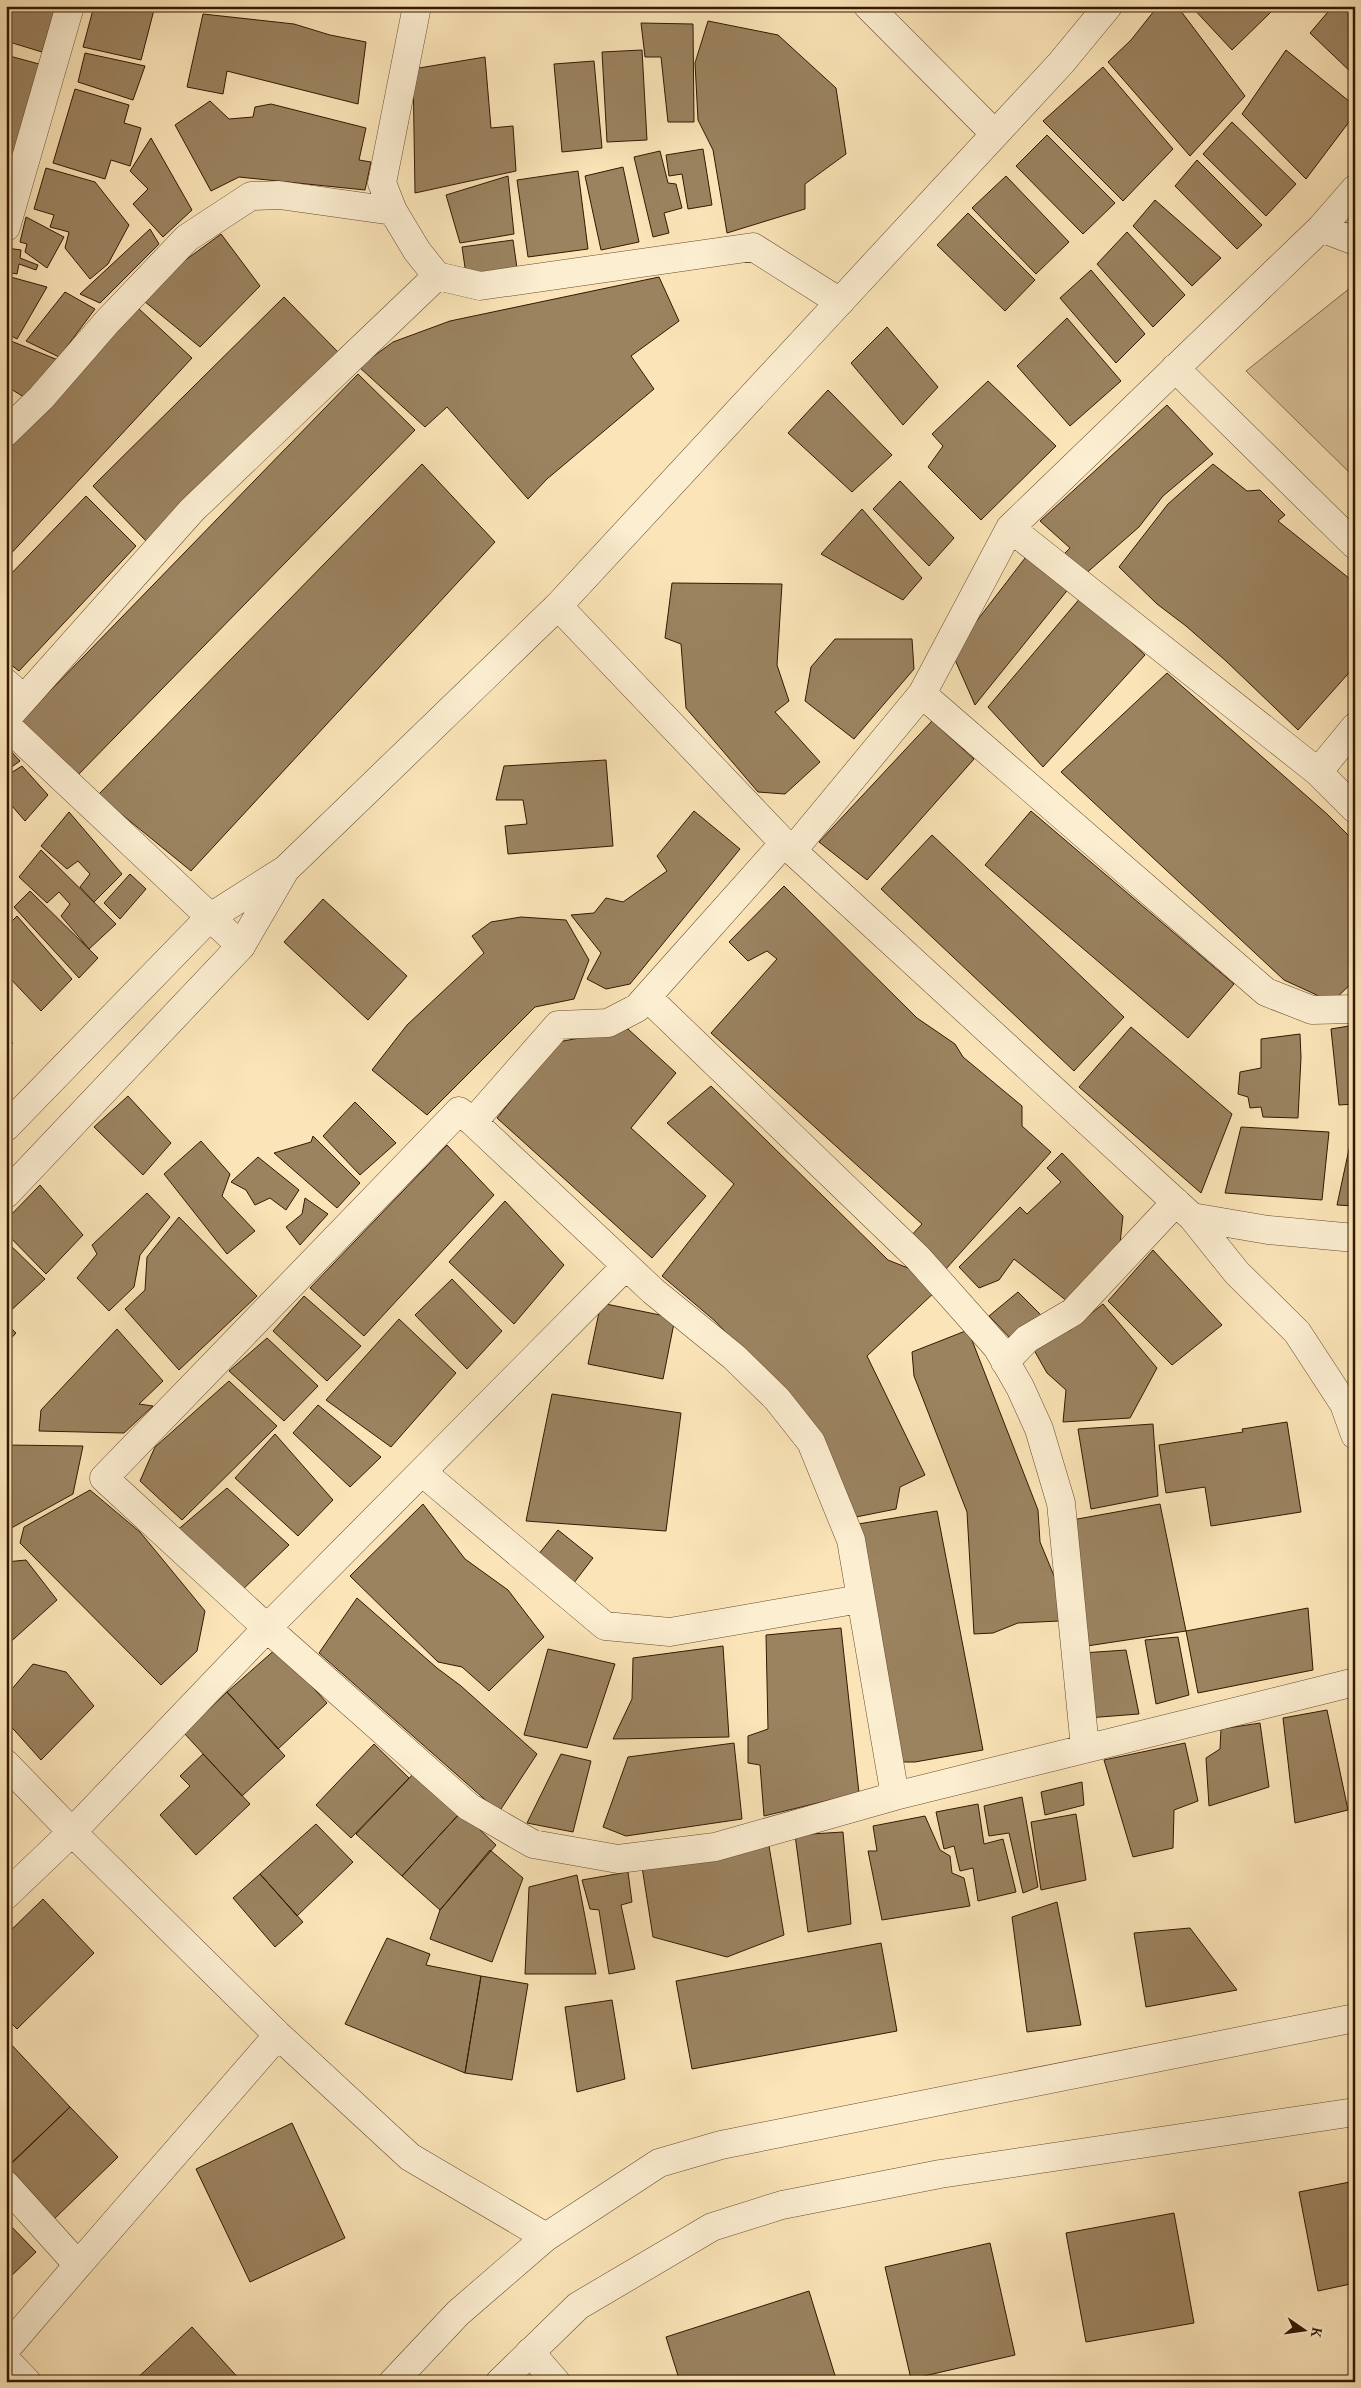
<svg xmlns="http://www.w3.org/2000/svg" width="1361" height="2388" viewBox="0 0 1361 2388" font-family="Cardo,serif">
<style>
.green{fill:#d9c299;stroke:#866d4d}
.building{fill:#9b8360;stroke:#341801}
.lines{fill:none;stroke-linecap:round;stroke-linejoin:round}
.minor-casing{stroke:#664b2f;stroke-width:29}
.tertiary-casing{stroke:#664b2f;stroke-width:29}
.minor{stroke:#fceed1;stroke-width:28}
.tertiary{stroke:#fceed1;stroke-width:28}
</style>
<rect width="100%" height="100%" fill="#fbe5b8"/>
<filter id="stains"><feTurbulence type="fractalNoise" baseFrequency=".004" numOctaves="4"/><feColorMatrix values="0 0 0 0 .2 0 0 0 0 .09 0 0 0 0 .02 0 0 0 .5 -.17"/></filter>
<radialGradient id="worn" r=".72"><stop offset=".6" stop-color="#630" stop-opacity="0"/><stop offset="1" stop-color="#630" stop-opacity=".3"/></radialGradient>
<path class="green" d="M1355 284V478L1246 371Z"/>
<path class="building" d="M6 6H56L42 52 6 41Z
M94 6H155L141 60 83 47Z
M1158 6H1177L1245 96 1190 156 1108 62 1131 40Z
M1191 6H1267L1272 11 1232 50Z
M1333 6H1355V76L1310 33Z
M203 14 294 24 330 35 366 42 358 104 227 71 223 94 187 87Z
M708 21 778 35 836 88 846 154 805 184V209L727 233 713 150 698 120 695 63Z
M641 23 693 24 694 122H668L661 57H645Z
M642 50 647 140 607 142 602 52Z
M1286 50 1355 106V114L1306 179 1242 114Z
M85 53 145 66 133 100 78 82Z
M6 55 39 64 11 170 6 169Z
M485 57 491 128 513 126 516 171 415 193 413 69Z
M594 61 602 148 562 152 554 64Z
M1103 67 1173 149 1123 201 1043 121Z
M75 89 129 105 124 123 141 128 130 166 111 160 105 179 53 163Z
M210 101 229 119 253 117 255 107 271 104 366 128 359 160 371 162 365 190 239 177 211 191 175 125Z
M1232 122 1296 184 1266 216 1203 154Z
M1047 135 1115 203 1083 234 1016 166Z
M151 138 192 210 163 237 133 204 148 189 130 171Z
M703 149 712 205 688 209 682 174 669 176 666 155Z
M660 151 668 183 676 184 682 208 664 213 669 233 653 237 634 157Z
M1197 160 1262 225 1237 249 1175 186Z
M623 167 639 242 601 250 585 176Z
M46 168 95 182 129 225 108 264 90 279 65 248 69 232 50 227 54 215 34 209Z
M578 171 588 249 528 257 517 180Z
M508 176 514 234 460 243 446 195Z
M1006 176 1069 242 1036 274 972 208Z
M1155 200 1221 258 1192 286 1133 226Z
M968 213 1035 280 1005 311 937 245Z
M26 217 64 237 47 268 25 252 27 244 20 242Z
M150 229 159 244 100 303 80 294Z
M1127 232 1185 295 1153 327 1097 264Z
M221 234 260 286 200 347 144 301 176 267Z
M513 240 517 268 466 274 462 247Z
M7 248 21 250 20 258 38 265 36 270 19 264 17 274 6 272Z
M1091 270 1145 334 1116 363 1060 298Z
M7 276 47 287 17 339 6 333Z
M659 277 679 321 631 356 654 389 547 479 528 499 447 407 425 427 359 367 393 342 450 321Z
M65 292 95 309 59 357 26 341Z
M284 297 338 352 147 542 93 486Z
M138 308 192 358 6 559V447L49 397Z
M1067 318 1121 381 1070 426 1017 366Z
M887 327 938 387 903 425 851 363Z
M6 339 58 360 32 402 6 386Z
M358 374 415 430 74 779 17 725Z
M988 381 1056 446 981 520 928 467 943 446 932 434Z
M828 390 892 455 852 492 788 433Z
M1167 405 1213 454 1163 496 1139 527 1083 576 1062 556 1070 548 1040 521Z
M422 464 495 542 191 871 98 795Z
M1213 464 1247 491 1260 490 1285 515 1278 521 1355 583V590L1350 594 1355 598V666L1298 730 1226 661 1186 626 1157 604 1119 567 1168 504Z
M900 481 954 538 929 566 873 509Z
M86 496 136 546 19 671 6 661V579Z
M862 509 922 578 903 600 821 554Z
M1029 553 1070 587 975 705 952 653Z
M672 583 782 584 777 665 789 701 775 712 820 762 785 794 758 792 686 708 681 644 665 638Z
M1082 596 1145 655 1043 767 988 707Z
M835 639H912L914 669 854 739 805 701 811 667Z
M1167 673 1327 814 1355 842V980L1332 1002 1284 980 1061 772Z
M932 721 974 759 867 880 819 842Z
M6 746 20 761 6 771Z
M606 760 613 846 508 854 505 826 527 824 523 800H496L504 766Z
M22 766 48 795 25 821 6 799V776Z
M694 811 740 849 630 984 606 989 587 979 601 953 571 915 594 913 606 898 623 902 667 871 657 856Z
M1031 811 1234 984 1188 1038 985 865Z
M69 812 122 874 94 902 80 887 90 874 78 861 67 869 41 846Z
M932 835 1124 1017 1074 1071 881 889Z
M41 850 116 924 89 949 61 916 70 904 59 892 47 903 19 877Z
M130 874 146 889 120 919 104 903Z
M784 886 917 1018 955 1044 963 1057 1022 1106V1126L1051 1152 945 1270 909 1238 922 1224 711 1033 777 959 767 951 748 961 729 942Z
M30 891 98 958 79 978 14 907Z
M323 899 407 976 368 1020 284 942Z
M17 916 72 979 41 1011 6 974V927Z
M521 917 566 920 589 960 574 999 535 1007 427 1115 372 1070 407 1025 484 953 472 936 491 922Z
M1355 1025V1104L1339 1105 1331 1029Z
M1131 1027 1232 1114 1201 1193 1079 1087Z
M628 1029 676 1073 631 1128 706 1196 652 1258 497 1118 558 1042Z
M1300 1034 1301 1057 1298 1118 1263 1117 1261 1107 1250 1108 1248 1097 1238 1094 1240 1072 1261 1068V1039Z
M6 1037 13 1043 6 1049Z
M711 1086 888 1260 913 1270 938 1289 867 1356 925 1475 900 1487 896 1509 856 1517 818 1431 715 1321 662 1276 734 1184 667 1123Z
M128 1096 171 1143 143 1175 94 1127Z
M355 1102 396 1143 360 1175 323 1136Z
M1354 1126 1355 1206 1337 1205Z
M1241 1127 1329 1132 1322 1200 1225 1193Z
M313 1136 360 1183 337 1208 274 1153 311 1142Z
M201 1141 230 1174 222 1196 255 1231 227 1254 164 1174Z
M447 1145 494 1195 364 1336 310 1288Z
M1062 1153 1123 1216 1120 1243 1072 1305 1014 1259 999 1280 979 1288 959 1267 1020 1207 1027 1214 1061 1182 1047 1168Z
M258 1157 299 1190 286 1210 270 1198 255 1205 246 1190 231 1182Z
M40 1185 83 1235 46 1274 6 1233V1220Z
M147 1193 170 1217 140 1255 134 1287 109 1311 77 1278 97 1254 92 1245Z
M305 1198 328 1214 300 1245 286 1227 302 1214Z
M505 1201 564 1265 514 1324 449 1262Z
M179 1217 257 1296 179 1370 125 1309 145 1290 147 1257Z
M6 1241 45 1279 6 1315Z
M1153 1250 1222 1325 1172 1365 1108 1301Z
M452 1279 502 1331 467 1369 415 1315Z
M1018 1292 1043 1317 1015 1343 989 1316Z
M304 1296 361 1346 327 1381 273 1331Z
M601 1303 675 1318 663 1379 588 1364Z
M1103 1304 1157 1368 1130 1418 1063 1422 1066 1390 1047 1373 1030 1343 1056 1326 1069 1331Z
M399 1319 456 1373 391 1447 326 1400Z
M6 1323 16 1333 6 1344Z
M117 1329 163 1381 139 1404 153 1406 124 1433 39 1431 41 1410Z
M968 1330 1038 1510 1040 1542 1057 1583 1059 1621 1018 1623 993 1633 974 1634 967 1512 914 1376 912 1352Z
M267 1338 318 1386 284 1421 229 1371Z
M229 1381 277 1426 182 1520 140 1481 155 1447Z
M552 1394 681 1413 666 1531 526 1521Z
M318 1405 381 1457 350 1487 293 1433Z
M1287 1422 1301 1512 1211 1526 1205 1487 1166 1493 1159 1445 1243 1432 1242 1429Z
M1153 1424 1158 1496 1091 1509 1078 1429Z
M275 1434 333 1500 298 1536 235 1478Z
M6 1445 83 1446 73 1494 6 1531Z
M227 1488 289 1545 238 1594 175 1532Z
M90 1490 140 1532 205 1611 197 1651 161 1685 20 1543 24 1527Z
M423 1504 465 1559 508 1590 544 1637 489 1691 462 1667 438 1662 350 1576Z
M1160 1504 1186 1631 1087 1646 1072 1520Z
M937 1511 983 1750 915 1762H900L858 1524Z
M558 1530 593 1558 570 1588 534 1560Z
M26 1560 57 1600 6 1646V1562Z
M357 1598 437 1668 461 1686 537 1754 499 1812 319 1653Z
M1308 1608 1313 1670 1198 1693 1186 1631Z
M841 1628 859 1793 764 1816 760 1765 748 1763V1736L768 1729 766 1635Z
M1178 1637 1189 1695 1156 1704 1145 1640Z
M723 1646 729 1737 613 1739 632 1699 633 1658Z
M277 1648 327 1703 278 1749 227 1692Z
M548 1649 615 1664 587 1748 524 1735Z
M1126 1650 1139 1714 1087 1718 1082 1653Z
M33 1664 66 1672 94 1706 41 1760 6 1721V1696Z
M227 1692 285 1756 242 1796 184 1733Z
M1327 1710 1348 1810 1295 1823 1283 1718Z
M1260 1723 1269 1787 1209 1806 1206 1758 1220 1749 1221 1729Z
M734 1743 742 1819 626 1836 603 1827 628 1757Z
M1185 1743 1198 1801 1174 1810 1173 1848 1133 1857 1104 1760Z
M374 1744 409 1778 351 1838 316 1805Z
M203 1754 250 1804 196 1855 160 1815 190 1786 180 1776Z
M561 1754 591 1761 573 1832 527 1823Z
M417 1770 461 1812 402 1876 356 1834Z
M1082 1782 1084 1805 1045 1815 1041 1792Z
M1022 1797 1038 1887 1023 1893 1009 1833 989 1836 984 1806Z
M978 1804 984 1844 1003 1839 1016 1892 978 1901 973 1868 960 1871 954 1846 944 1849 936 1812Z
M461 1812 496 1845 440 1910 402 1876Z
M1076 1814 1086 1880 1041 1890 1031 1822Z
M925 1816 940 1850 950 1856 952 1873 964 1878 970 1906 882 1920 868 1851H877L873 1826Z
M316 1824 353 1862 297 1916 260 1874Z
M843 1832 851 1924 808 1932 795 1835Z
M769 1846 784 1935 727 1957 653 1937 642 1867Z
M490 1850 523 1878 492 1962 430 1939 440 1910Z
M628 1872 632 1902 621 1905 635 1969 609 1974 599 1910 590 1909 582 1880Z
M260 1874 303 1922 275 1947 233 1898Z
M577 1875 596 1974H525L529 1887Z
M43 1899 94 1953 17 2029 6 2018V1935Z
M1057 1902 1081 2025 1027 2032 1012 1917Z
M1190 1928 1237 1990 1146 2007 1134 1933Z
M387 1938 430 1954 426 1965 481 1976 465 2073 345 2024Z
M881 1943 897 2031 692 2069 676 1981Z
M481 1976 528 1984 512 2080 465 2073Z
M612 2000 625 2079 577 2092 565 2007Z
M7 2040 70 2107 10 2165 6 2161Z
M70 2107 118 2157 51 2222 6 2176V2168Z
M292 2123 345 2238 250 2282 196 2169Z
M1355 2181V2283L1318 2291 1299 2192Z
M1174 2213 1194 2323 1086 2342 1066 2233Z
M6 2221 36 2252 6 2281Z
M990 2243 1015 2355 911 2379 885 2267Z
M809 2291 837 2382H680L666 2337Z
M192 2327 242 2382H133Z"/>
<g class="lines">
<defs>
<path id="minor" d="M417 6 382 183 393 211 417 251 437 276 480 286 753 247 840 302
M6 227 70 6
M1321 228 1355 241
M1175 368 1355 545
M6 432 41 398 107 322 187 238 251 196 279 195 393 211
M1010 528 1318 772 1355 809
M558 606 784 843 1192 1217 1268 1230 1355 1238
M6 683 24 699
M922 694 1266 992 1312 1010 1355 1009
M6 719 192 510 437 276
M6 725 241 946
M1318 772 1355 727
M784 843 637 1008 608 1023 558 1025 473 1122 459 1111 104 1478 267 1628 469 1807 533 1844 618 1859 715 1847 895 1796 1355 1682
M793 850 922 694 1010 528 1321 228 1355 189
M647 997 918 1258 997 1347 1020 1387 1039 1429 1061 1503 1085 1748
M473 1122 653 1291 734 1357 777 1399 811 1442 851 1540 895 1796
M1192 1217 1237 1273 1297 1332 1344 1404 1355 1435
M1005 1362 1027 1339 1073 1312 1176 1202
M422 1472 605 1626 670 1632 860 1599
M6 1764 72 1832 278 2035 410 2157 546 2237
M6 1895 72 1832 267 1628 626 1266
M6 2185 78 2265 6 2349
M78 2265 278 2035
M530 2352 556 2382
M6 2360 27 2382"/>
<path id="tertiary" d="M868 6 995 134
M6 1127 209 918 286 869 558 606 1061 63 1108 6
M6 1194 241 946 284 872
M393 2382 458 2313 546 2237 659 2163 721 2145 1355 2018
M500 2382 578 2306 712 2227 782 2205 940 2174 1355 2112"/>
</defs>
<use href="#minor" class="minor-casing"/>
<use href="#tertiary" class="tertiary-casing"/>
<use href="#minor" class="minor"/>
<use href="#tertiary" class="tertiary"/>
</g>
<rect width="1361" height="2388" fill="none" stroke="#fbe5b8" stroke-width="25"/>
<rect x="8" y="8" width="1346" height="2373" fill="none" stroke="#341801" stroke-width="2.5"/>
<rect x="12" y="12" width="1336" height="2363" fill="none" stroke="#341801"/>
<g transform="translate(1304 2330) rotate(103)" stroke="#fceed1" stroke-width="4" paint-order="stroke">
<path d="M0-4L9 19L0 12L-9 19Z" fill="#341801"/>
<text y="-8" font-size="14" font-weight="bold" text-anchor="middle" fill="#341801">K</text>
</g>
<rect width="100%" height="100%" filter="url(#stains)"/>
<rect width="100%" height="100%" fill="url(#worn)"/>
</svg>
